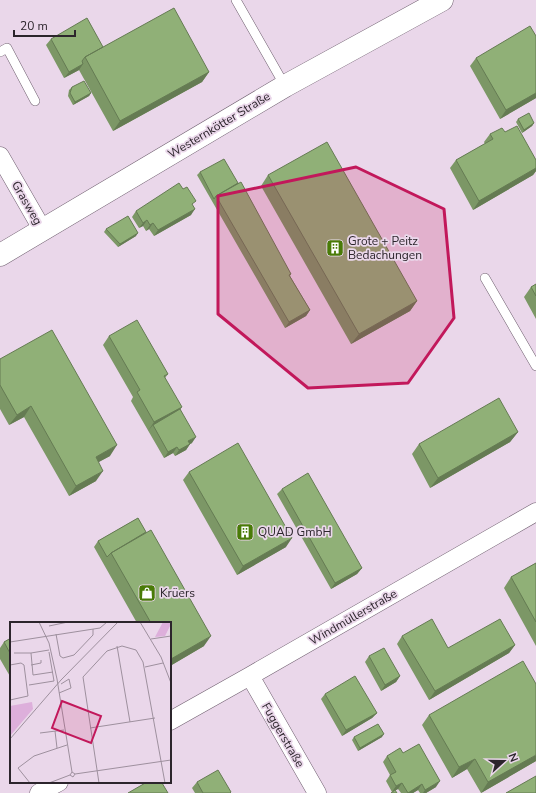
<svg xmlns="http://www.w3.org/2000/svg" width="536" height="793" viewBox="0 0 536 793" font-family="'Nunito Sans',sans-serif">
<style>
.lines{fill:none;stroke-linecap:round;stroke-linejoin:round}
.lane-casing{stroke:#6f5f6f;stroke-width:10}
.street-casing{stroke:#6f5f6f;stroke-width:19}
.secondary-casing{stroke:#6f5f6f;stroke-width:23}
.lane{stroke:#fff;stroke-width:9}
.street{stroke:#fff;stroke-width:18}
.secondary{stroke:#fff;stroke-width:22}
.wall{fill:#7c9766}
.shaded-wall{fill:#657b53}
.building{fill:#90b077;stroke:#657b53}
.marked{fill:#c2185b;fill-opacity:0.2;stroke:#c2185b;stroke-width:3;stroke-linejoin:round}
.labels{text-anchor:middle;stroke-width:3.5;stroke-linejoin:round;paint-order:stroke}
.street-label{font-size:12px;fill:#2c252c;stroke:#ead7ea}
.poi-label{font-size:12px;fill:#2c252c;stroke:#ead7ea;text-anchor:start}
.inset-road{fill:none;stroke:#9e909e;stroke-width:1}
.view{fill:#c2185b;fill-opacity:0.15;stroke:#c2185b;stroke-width:2}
.inset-edge{fill:none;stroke:#2c252c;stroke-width:2}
</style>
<rect width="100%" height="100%" fill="#ead7ea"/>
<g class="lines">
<defs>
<path id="lane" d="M236 0 285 86
M0 52 7 48 35 101
M485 278 536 366"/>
<path id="street" d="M0 156 42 229
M250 676 317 793
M170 721 250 676 536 512
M39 793 59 782"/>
<path id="secondary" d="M0 255 285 86 442 0"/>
</defs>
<use href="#lane" class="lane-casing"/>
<use href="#street" class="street-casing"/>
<use href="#secondary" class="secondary-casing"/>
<use href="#lane" class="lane"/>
<use href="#street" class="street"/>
<use href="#secondary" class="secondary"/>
</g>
<path class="wall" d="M536 36V98L500 119 470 66 476 58Z
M51 39 103 47 209 72 202 82 113 131 79 70 64 78 46 45Z
M72 87 91 93 89 96 73 105 68 96 69 90Z
M518 119 534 123 532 126 522 133 516 122Z
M505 132 536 160V171L533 175 473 210 450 168 456 160 485 144 484 142 490 134Z
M200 172 238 183 291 274 290 276 310 310 306 316 285 328 197 175Z
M268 175 417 301 410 311 351 344 261 186Z
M193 206 191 215 154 236 149 229 146 231 143 226 139 228 132 217 136 211Z
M106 229 136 236 118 247 104 232Z
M536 284V319L524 297 531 287Z
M109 336 168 374 165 378 180 409 192 443 190 444 186 450 175 456 173 453 164 458 131 401 133 397 103 345Z
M0 359 110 456 98 462 96 481 69 496 24 417 9 425 0 409Z
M518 432 510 442 430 488 412 454 419 444Z
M189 472 286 547 237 575 183 480Z
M282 489 362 568 357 574 331 589 277 494Z
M138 518 204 646 170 666V623H137L94 547 98 541Z
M536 563V646L504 588 511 577Z
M402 636 448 648 515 645 509 653 429 700 397 644Z
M11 638V678L0 659V648L4 642Z
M369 656 400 676 396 682 381 691 365 662Z
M325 694 377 713 372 718 342 736 321 699Z
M429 715 536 761 481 793 467 769 452 778 422 725Z
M354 737H382L358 751 352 740Z
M403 753 436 787 426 793H420L418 790 413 793H401L398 789 392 792 386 781 390 775 383 762 387 756Z
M197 782 230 793H195L192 788Z"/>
<path class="shaded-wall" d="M83 64 79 70 64 78 69 72Z
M209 72 202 82 113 131 120 121Z
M91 93 89 96 73 105 75 102Z
M536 93V98L500 119 506 110Z
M534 123 532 126 522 133 524 130Z
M536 168V171L533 175 473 210 479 201Z
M195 209 191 215 154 236 158 230Z
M147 220 143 226 139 228 143 223Z
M153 223 149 229 146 231 150 225Z
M138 233 136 236 118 247 120 244Z
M417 301 410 311 351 344 359 334Z
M310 310 306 316 285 328 289 322Z
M31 406 24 417 9 425 17 415Z
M182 407 176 415 153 425 148 431 154 422Z
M518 432 510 442 430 488 438 478Z
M196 437 192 443 184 447 188 441Z
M190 444 186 450 175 456 179 450Z
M117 445 110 456 88 468 96 457Z
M177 447 173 453 164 458 168 452Z
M103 471 96 481 69 496 76 486Z
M292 538 286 547 237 575 243 566Z
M362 568 357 574 331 589 335 583Z
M211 636 204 646 170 666V660L171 659Z
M515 645 509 653 429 700 435 691Z
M400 676 396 682 381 691 385 685Z
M377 713 372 718 342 736 346 730Z
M384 734 382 737 358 751 360 748Z
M536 755V761L481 793 488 782Z
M475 759 467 769 452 778 459 767Z
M440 781 436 787 426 793H423L425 790Z
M402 783 398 789 392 792 396 786Z
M422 784 418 790 413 793H408Z"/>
<path class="building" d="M174 8 209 72 120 121 85 57Z
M87 18 103 47 85 57 82 61 83 64 69 72 51 39Z
M530 26 536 36V93L506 110 476 58Z
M84 81 91 93 75 102 70 93 72 87Z
M529 113 534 123 524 130 518 119Z
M517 126 536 160V168L479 201 456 160 493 139 490 134 502 128 505 132Z
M327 142 417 301 359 334 268 175Z
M224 159 238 183 216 196 214 199 200 172Z
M241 182 291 274 289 275 310 310 289 322 216 196Z
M179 183 183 189 187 187 196 201 192 204 195 209 158 230 153 223 150 225 147 220 143 223 136 211Z
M128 216 138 233 120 244 106 229Z
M536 284V296L531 287Z
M137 320 168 374 164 376 182 407 154 422 137 392 140 390 109 336Z
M52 330 117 445 96 457 103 471 76 486 31 406 17 415 0 385V359Z
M499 398 518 432 438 478 419 444Z
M180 409 196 437 188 441 190 444 179 450 177 447 168 452 153 425Z
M238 443 292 538 243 566 189 472Z
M308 473 362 568 335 583 282 489Z
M138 518 146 532 111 553 107 557 98 541Z
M151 530 211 636 171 659 170 657V623H151L111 553Z
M536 563V622L511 577Z
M432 619 448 648 500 619 515 645 435 691 402 636Z
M11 638V655L4 642Z
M384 648 400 676 385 685 369 656Z
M523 661 536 684V755L488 782 475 759 459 767 429 715Z
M355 676 377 713 346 730 325 694Z
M378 724 384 734 360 748 354 737Z
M419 744 440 781 425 790 422 784 408 793 402 783 396 786 390 775 396 772 387 756 400 748 403 753Z
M218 770 231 792 230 793H203L197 782Z
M536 776V793H506Z
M147 782H159L162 783 168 793H128Z
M395 790 397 793H391Z"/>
<path class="marked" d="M356 167 444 209 454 318 408 383 308 388 218 314V196Z"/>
<defs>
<symbol id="building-square" viewBox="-11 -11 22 22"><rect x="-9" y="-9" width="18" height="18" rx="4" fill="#497b07" stroke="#ead7ea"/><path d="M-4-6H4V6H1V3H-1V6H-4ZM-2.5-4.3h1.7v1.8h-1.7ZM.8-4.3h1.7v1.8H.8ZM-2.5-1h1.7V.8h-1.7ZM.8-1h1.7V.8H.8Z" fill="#fff"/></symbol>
<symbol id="shop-square" viewBox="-11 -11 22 22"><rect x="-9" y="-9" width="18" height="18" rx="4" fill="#497b07" stroke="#ead7ea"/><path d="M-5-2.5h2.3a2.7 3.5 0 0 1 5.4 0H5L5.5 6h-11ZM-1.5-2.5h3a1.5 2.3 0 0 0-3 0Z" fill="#fff"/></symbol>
</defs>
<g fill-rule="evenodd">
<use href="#building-square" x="325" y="238" width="20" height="20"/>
<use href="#building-square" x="235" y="522" width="20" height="20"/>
<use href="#shop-square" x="137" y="583" width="20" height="20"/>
</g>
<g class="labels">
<g class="street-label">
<text transform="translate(219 125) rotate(-31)" y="4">Westernkötter Straße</text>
<text transform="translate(27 203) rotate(60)" y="4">Grasweg</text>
<text transform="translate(353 617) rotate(-30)" y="4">Windmüllerstraße</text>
<text transform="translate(283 735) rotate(60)" y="4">Fuggerstraße</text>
</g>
<g class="poi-label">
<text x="348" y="245">Grote + Peitz<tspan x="348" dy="14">Bedachungen</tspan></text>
<text x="258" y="536">QUAD GmbH</text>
<text x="160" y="597">Krüers</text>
</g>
</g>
<g transform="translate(10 622)">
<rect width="161" height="161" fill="#ead7ea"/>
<path d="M153 0H161V2L155 14 145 15ZM22 80 23 87 0 114V84Z" fill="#ddafdb"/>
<path class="inset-road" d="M29 0 39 21 47 57 62 150 60 153 63 155 65 152 62 150M130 0 151 35 161 61M39 4 58 0M46 12 50 34 53 36 64 33 83 13V7M141 17 161 14M0 20 90 6 97 0M107 24 120 100M39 28 21 31 23 53 43 50M4 31H21M0 43 11 41 14 43 18 74 0 78M21 43 31 41V38M135 45 153 41M19 63 44 59 39 30M49 71 61 66 59 57 51 62M80 106 145 96M45 109 47 126M30 111 54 108M0 117 51 58 108 0M65 152 161 138M20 161 8 146 24 134 57 123M39 161 60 153M89 161 73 55 97 29 112 24 126 28 133 40 155 161"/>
<path class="view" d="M52 79 91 94 81 121 42 106Z"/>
<rect width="161" height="161" class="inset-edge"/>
</g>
<g transform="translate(504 761) rotate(69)" stroke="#ead7ea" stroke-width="3" paint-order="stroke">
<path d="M0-3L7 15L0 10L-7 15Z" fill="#2c252c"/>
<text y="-6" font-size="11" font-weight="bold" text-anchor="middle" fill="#2c252c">N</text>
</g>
<path d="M14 30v6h61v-6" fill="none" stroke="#2c252c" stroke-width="2"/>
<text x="20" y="30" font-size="12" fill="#2c252c" stroke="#ead7ea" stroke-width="3" paint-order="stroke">20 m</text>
</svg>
